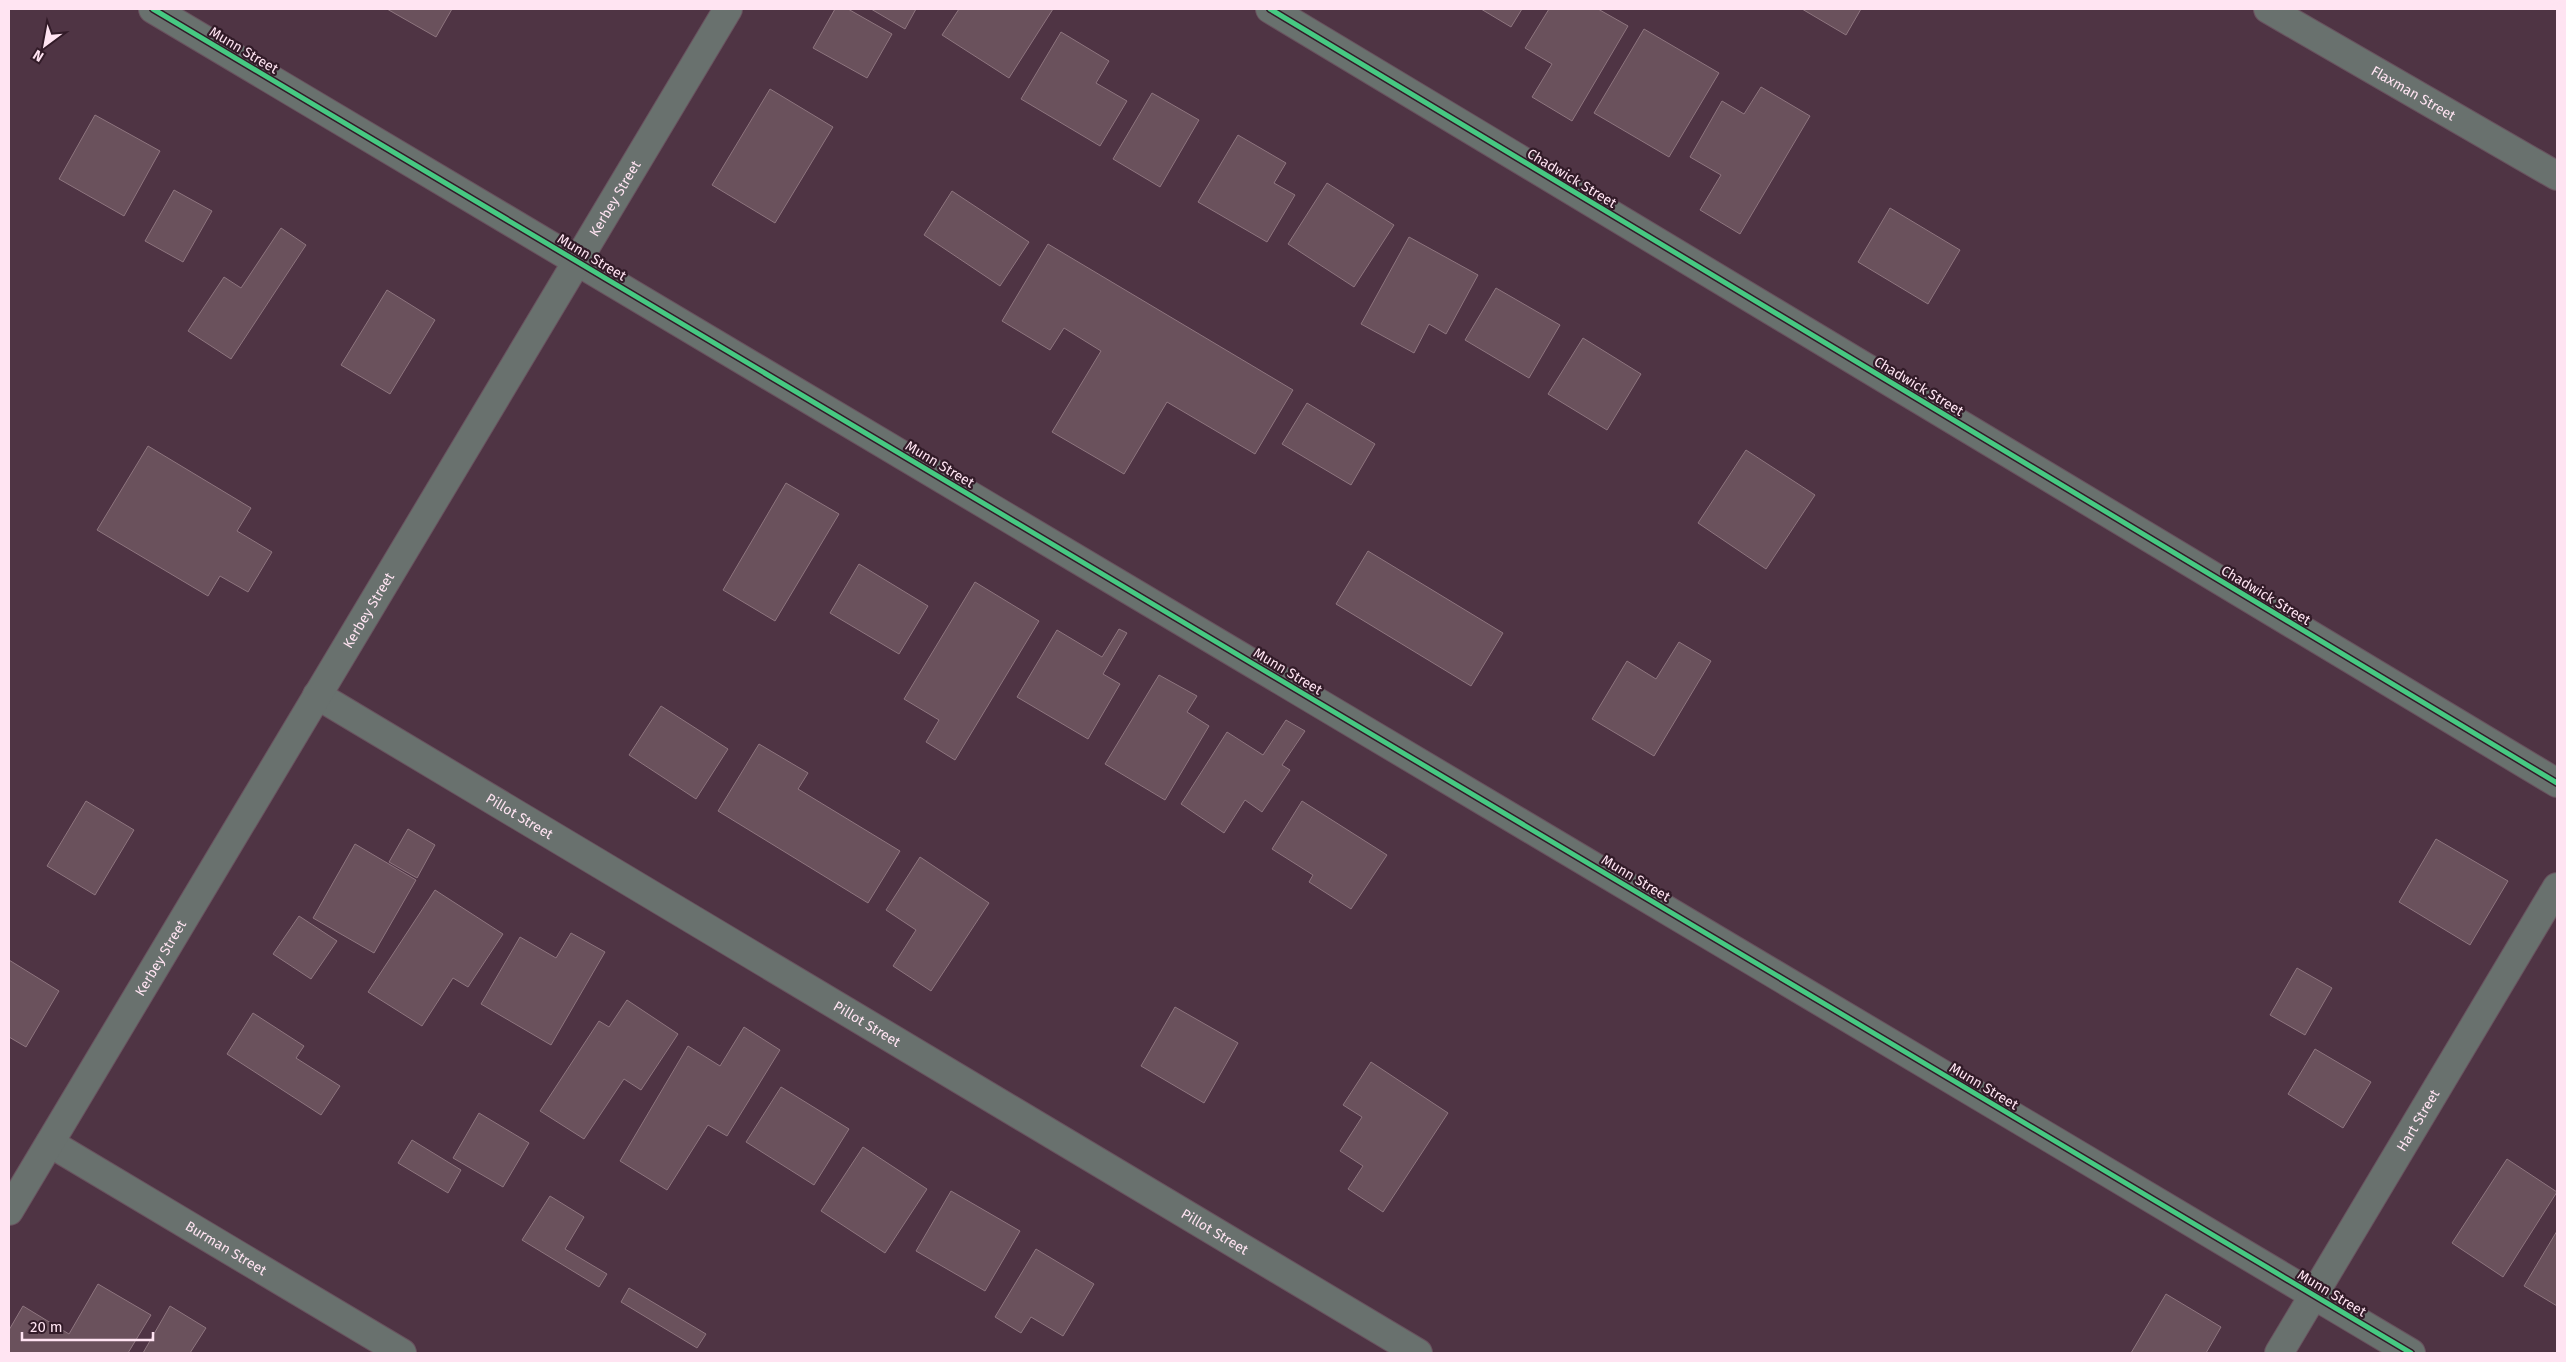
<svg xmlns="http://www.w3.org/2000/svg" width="2566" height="1362" viewBox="0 0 2566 1362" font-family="'Fira Sans',sans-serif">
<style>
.building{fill:#6a515c;stroke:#8e757f}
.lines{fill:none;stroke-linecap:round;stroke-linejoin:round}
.minor-casing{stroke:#69535f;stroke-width:30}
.minor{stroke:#69716e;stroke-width:28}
.cycleway-casing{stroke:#321b28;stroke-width:8}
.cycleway{stroke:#46c982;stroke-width:5}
.labels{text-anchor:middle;stroke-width:4.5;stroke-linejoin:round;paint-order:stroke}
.street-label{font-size:14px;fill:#ffe4f2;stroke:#321b28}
</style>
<rect width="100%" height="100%" fill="#4f3444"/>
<path class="building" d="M387 9H452L436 37Z
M835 9H848L892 34 867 78 813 48Z
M871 9H916L905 29Z
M959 9H1053L1009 78 942 35Z
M1481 9H1522L1511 27Z
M1549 9H1598L1628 26 1572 121 1532 97 1552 64 1525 48Z
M1802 9H1861L1846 35Z
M1644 29 1719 73 1669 157 1594 113Z
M1061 32 1109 61 1096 83 1127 101 1100 146 1021 99Z
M1761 87 1810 116 1740 234 1700 210 1721 175 1690 157 1722 101 1744 114Z
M770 89 833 127 775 223 712 185Z
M1152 93 1199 120 1160 187 1113 159Z
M95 115 160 151 124 216 59 179Z
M1238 135 1286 163 1274 183 1295 195 1267 242 1198 202Z
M1327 183 1394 225 1354 287 1288 244Z
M174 190 212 211 183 262 145 241Z
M952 191 1029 242 1000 286 924 235Z
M1890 208 1960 250 1928 304 1858 262Z
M281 228 306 245 231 359 188 331 224 277 241 288Z
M1409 237 1478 275 1446 334 1429 324 1414 353 1361 324Z
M1048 244 1293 390 1255 454 1167 402 1124 474 1052 432 1101 351 1064 328 1050 350 1002 321Z
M1496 288 1560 325 1529 378 1465 340Z
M387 290 435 320 390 394 341 365Z
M1583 338 1641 374 1607 430 1548 394Z
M1307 403 1375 444 1351 485 1282 444Z
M148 446 251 508 237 531 272 552 248 592 220 576 208 596 97 530Z
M1746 450 1815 495 1766 569 1698 523Z
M786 483 839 514 775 621 723 590Z
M1368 551 1503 633 1471 686 1336 604Z
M859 564 928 606 899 654 830 613Z
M975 582 1039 621 955 760 926 742 939 720 904 699Z
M1119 629 1127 633 1103 674 1120 684 1088 739 1017 697 1057 630 1102 657Z
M1679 642 1711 661 1654 756 1592 719 1627 661 1656 679Z
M1159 675 1197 696 1187 712 1209 726 1165 800 1105 764Z
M661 706 728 749 696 799 629 755Z
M1286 720 1305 731 1282 765 1290 770 1262 812 1245 800 1224 833 1181 804 1227 732 1263 755Z
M759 744 808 773 798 789 900 851 868 903 718 811Z
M86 801 134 830 95 895 47 866Z
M1302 801 1387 855 1351 909 1309 882 1313 875 1272 849Z
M408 829 435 845 417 878 389 862Z
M2436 839 2508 881 2470 945 2399 902Z
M355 844 416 880 374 953 313 918Z
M920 857 989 903 931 991 893 966 916 930 886 910Z
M435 890 503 934 468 987 453 978 422 1026 368 992Z
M299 916 337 941 311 979 273 954Z
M571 933 605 952 551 1045 481 1004 520 937 556 958Z
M9 960 59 991 26 1047 9 1037Z
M2297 968 2332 988 2305 1035 2270 1015Z
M627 1000 678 1034 641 1090 624 1079 584 1139 540 1111 599 1021 609 1027Z
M1175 1007 1238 1043 1204 1103 1141 1066Z
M253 1013 304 1046 296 1058 340 1086 321 1115 227 1054Z
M744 1027 780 1050 727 1136 708 1125 667 1190 620 1161 688 1046 720 1066Z
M2315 1049 2371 1082 2343 1128 2288 1094Z
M1371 1062 1448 1113 1383 1212 1348 1189 1363 1166 1340 1151 1362 1117 1343 1105Z
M781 1087 849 1129 814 1185 746 1142Z
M479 1113 529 1143 503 1187 453 1158Z
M412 1140 461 1170 448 1193 398 1163Z
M863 1147 927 1189 885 1253 821 1211Z
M2507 1159 2557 1192 2503 1277 2452 1243Z
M951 1191 1020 1231 985 1291 916 1251Z
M550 1196 584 1217 565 1249 607 1274 599 1287 522 1240Z
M2557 1231V1306L2524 1286Z
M1036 1249 1094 1284 1063 1336 1031 1317 1021 1333 995 1317Z
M98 1284 151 1315 128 1353H9V1330L23 1306 69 1334Z
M629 1288 706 1334 697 1348 621 1302Z
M2166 1294 2221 1327 2206 1353H2131Z
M170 1306 206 1328 190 1353H143Z"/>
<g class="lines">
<defs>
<g id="minor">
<path d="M153 9 2411 1353"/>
<path d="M1270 9 2557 783"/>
<path id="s1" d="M2268 9 2557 176"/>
<path id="s2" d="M317 695 1418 1353"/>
<path id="s3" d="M50 1143 402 1353"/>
<path id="s4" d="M9 1211 728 9"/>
<path id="s5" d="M2279 1353 2557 887"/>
</g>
</defs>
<use href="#minor" class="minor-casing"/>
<use href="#minor" class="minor"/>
<defs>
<path id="cycleway" d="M153 9 2411 1353
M1270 9 2557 783"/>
</defs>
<use href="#cycleway" class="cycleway-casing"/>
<use href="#cycleway" class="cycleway"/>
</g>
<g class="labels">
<g class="street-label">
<text transform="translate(244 50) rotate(31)" y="5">Munn Street</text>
<text dy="5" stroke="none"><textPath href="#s1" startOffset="168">Flaxman Street</textPath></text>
<text transform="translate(1572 178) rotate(31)" y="5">Chadwick Street</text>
<text dy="5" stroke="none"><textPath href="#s4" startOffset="1180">Kerbey Street</textPath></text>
<text transform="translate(592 257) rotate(31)" y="5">Munn Street</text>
<text transform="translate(1919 386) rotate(31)" y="5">Chadwick Street</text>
<text transform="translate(940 464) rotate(31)" y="5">Munn Street</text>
<text transform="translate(2266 595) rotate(31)" y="5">Chadwick Street</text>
<text dy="5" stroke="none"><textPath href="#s4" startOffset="700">Kerbey Street</textPath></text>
<text transform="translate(1288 671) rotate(31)" y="5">Munn Street</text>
<text dy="5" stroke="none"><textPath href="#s2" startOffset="236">Pillot Street</textPath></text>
<text transform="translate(1636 878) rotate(31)" y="5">Munn Street</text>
<text dy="5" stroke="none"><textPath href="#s4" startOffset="295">Kerbey Street</textPath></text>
<text dy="5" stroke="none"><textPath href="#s2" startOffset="641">Pillot Street</textPath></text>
<text transform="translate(1984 1086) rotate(31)" y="5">Munn Street</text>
<text dy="5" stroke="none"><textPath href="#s5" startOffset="271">Hart Street</textPath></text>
<text dy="5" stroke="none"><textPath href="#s2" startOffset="1046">Pillot Street</textPath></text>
<text dy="5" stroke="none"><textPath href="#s3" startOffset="205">Burman Street</textPath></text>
<text transform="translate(2332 1293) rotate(31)" y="5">Munn Street</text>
</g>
</g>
<rect width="2566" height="1362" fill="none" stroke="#ffe4f2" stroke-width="20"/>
<g transform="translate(45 45) rotate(212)" stroke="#321b28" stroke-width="4" paint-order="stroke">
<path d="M0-4L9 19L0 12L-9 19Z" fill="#ffe4f2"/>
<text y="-8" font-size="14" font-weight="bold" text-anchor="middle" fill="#ffe4f2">N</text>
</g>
<path d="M22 1332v8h131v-8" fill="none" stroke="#ffe4f2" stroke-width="2.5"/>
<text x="30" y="1332" font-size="15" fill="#ffe4f2" stroke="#321b28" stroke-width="4" paint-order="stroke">20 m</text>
</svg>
